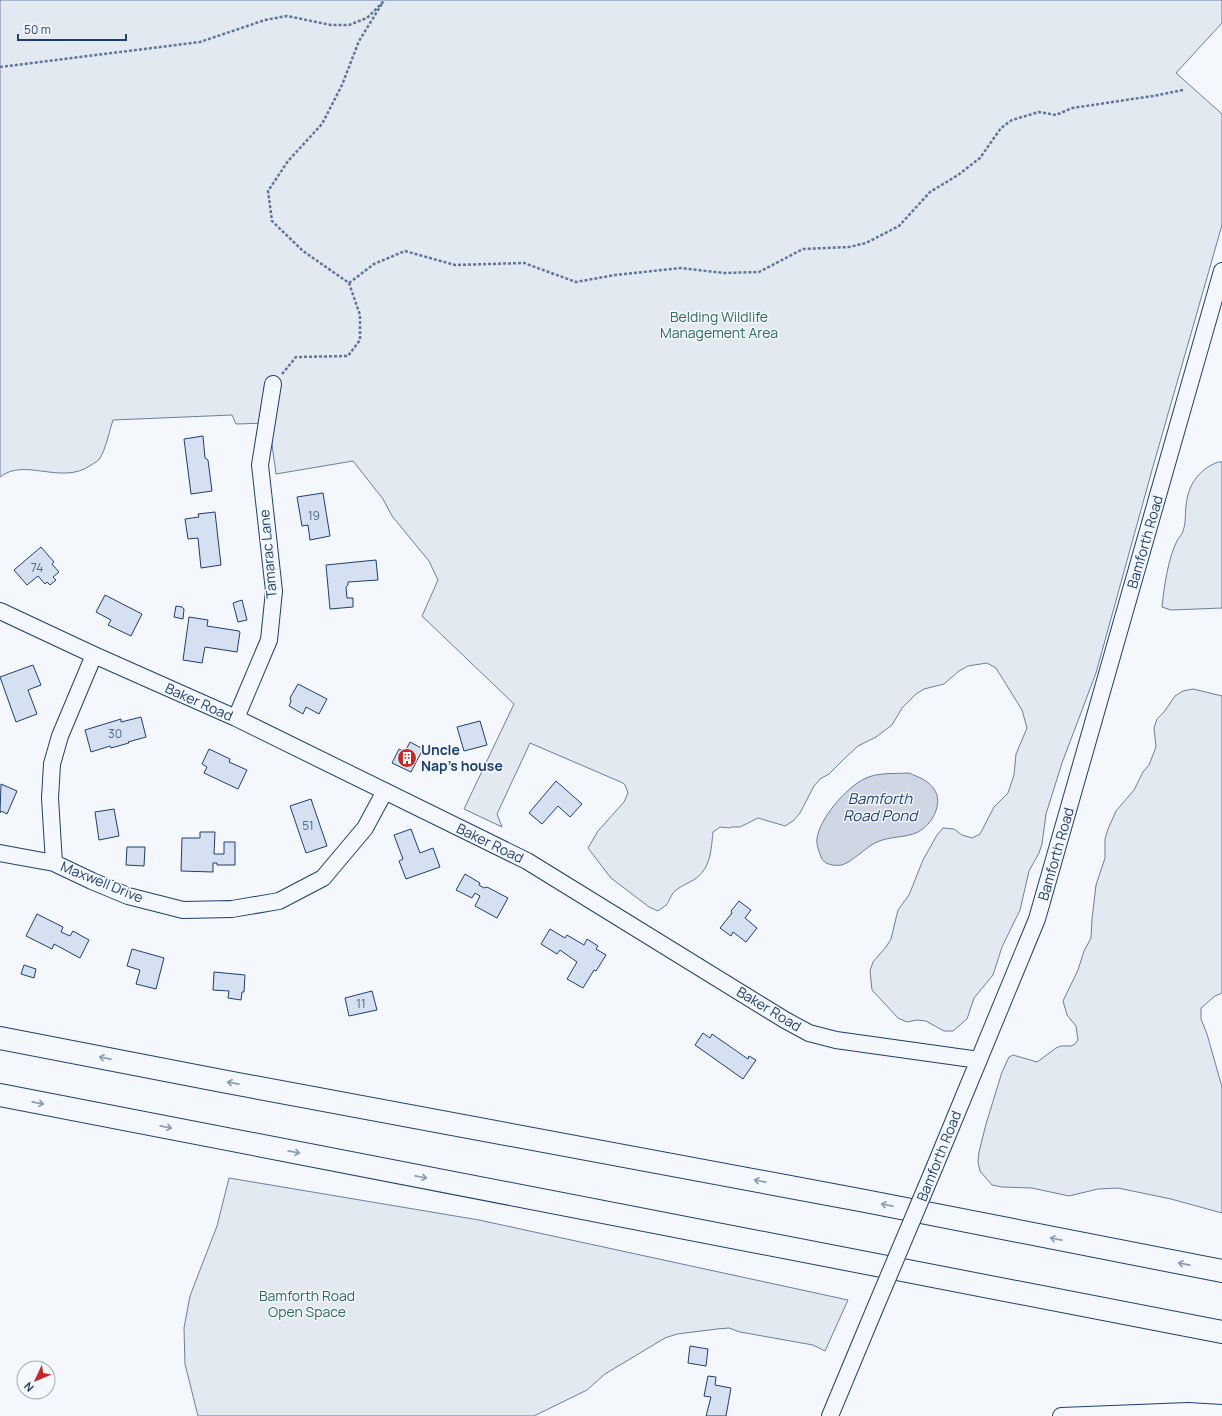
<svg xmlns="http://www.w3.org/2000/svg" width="1222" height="1416" viewBox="0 0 1222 1416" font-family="Manrope,sans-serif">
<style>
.green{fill:#e3e9f0;stroke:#687fa3}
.water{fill:#cfd7e4;stroke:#687fa3}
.building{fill:#d5e0f0;stroke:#1d3f73}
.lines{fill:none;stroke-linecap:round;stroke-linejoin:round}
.minor-casing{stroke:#1d3f73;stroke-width:18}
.highway-casing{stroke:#1d3f73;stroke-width:24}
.path{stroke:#5e769c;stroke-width:2.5;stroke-dasharray:3 2;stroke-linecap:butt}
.minor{stroke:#f4f7fb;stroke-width:16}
.highway{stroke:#f4f7fb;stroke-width:22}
.minor-bridge-casing{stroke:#1d3f73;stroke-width:18;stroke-linecap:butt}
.minor-bridge{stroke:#f4f7fb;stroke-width:16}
.oneway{stroke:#889bb7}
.labels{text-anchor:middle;stroke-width:3;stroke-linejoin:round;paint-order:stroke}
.number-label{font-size:12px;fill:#4b6792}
.park-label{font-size:14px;fill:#2c6c60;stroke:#f4f7fb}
.street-label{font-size:14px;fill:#1d3f73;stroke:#f4f7fb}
.poi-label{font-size:14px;font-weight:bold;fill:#1d3f73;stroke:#f4f7fb;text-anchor:start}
.water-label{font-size:15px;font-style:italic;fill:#1d3f73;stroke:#f4f7fb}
</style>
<rect width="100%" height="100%" fill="#f4f7fb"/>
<path class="green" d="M0 0H1222V23L1176 73 1222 114V225L1152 470 1096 673 1062 763 1046 814 1042 844 1039 853 1029 871 1020 910 1002 947 993 975 974 998 967 1019 953 1031H944L926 1021 917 1020 907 1022 898 1018 872 990 870 971 873 962 886 947 891 939 898 910 909 895 923 860 937 835 943 828 954 829 962 835 972 838 980 834 994 807 1008 793 1014 775 1016 754 1027 728 1022 710 996 668 987 663 968 666 959 671 944 684 924 689 916 694 902 708 892 725 876 737 858 746 844 759 829 774 820 779 814 786 800 813 793 821 785 826 758 818 740 827H731L730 828 720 827 713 832C711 850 711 868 695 879 689 883 681 886 676 890 670 895 670 901 666 905 664 907 660 909 658 911L649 907 611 878 588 848 598 831 624 802 628 793 625 785 623 783 530 743 497 814 502 827 464 809 514 704 422 616 438 580 437 578 429 561 392 516 383 499 353 461 276 474 269 423 236 424 232 415 113 420C110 429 105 451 100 458 99 461 94 463 91 465 62 486 25 457 0 477Z
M1218 462H1222V608L1171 610 1162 607C1164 588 1168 558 1177 541 1179 537 1182 535 1183 531 1186 523 1185 515 1186 506 1188 485 1198 470 1218 462Z
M1193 689 1222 696V993L1215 996 1201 1008V1019L1207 1034 1222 1087V1213L1171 1199 1118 1188 1098 1189 1069 1196 1032 1188 1002 1187 992 1185 980 1171 978 1162 979 1152 986 1124 1002 1072 1009 1057 1013 1055 1037 1062 1056 1048 1061 1046H1071L1075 1044 1078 1040 1076 1026 1067 1015 1063 1001 1078 970 1084 951 1091 938 1092 919 1096 885 1105 858V839L1108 829 1116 811 1134 790 1143 772 1149 765 1156 747 1154 728 1157 719 1164 712 1175 696 1183 691Z
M229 1178 479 1220 848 1300 825 1351 813 1345 740 1332 729 1328 717 1329 677 1334 665 1338 605 1374 587 1390 534 1416H198L185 1364 184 1328 190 1296 217 1226Z"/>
<path class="water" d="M909 773C918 777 928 780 934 789 944 803 932 825 918 832 906 838 890 836 877 842 866 847 852 862 842 865 834 866 824 865 821 857 819 851 816 845 817 839 819 819 846 788 864 779 877 772 895 774 909 773Z"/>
<path class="building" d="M203 436 205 458 208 460 212 491 191 494 184 439Z
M323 493 330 536 310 540 308 525 302 526 297 497Z
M215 512 221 565 201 568 198 538 188 539 185 519 199 517 198 514Z
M41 547 54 562 52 564 59 572 53 577 56 580 50 585 47 582 45 584 38 576 27 585 14 570Z
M376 560 378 580 348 582V585L346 587 347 598H353V607L330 609 326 565Z
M105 595 142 614 131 636 108 625 111 620 96 612Z
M242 600 247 620 238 622 233 603Z
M176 606 182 607 184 609 183 619 174 617Z
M189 617 208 620 207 626 239 631 240 632 237 652 205 647 202 663 183 660Z
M33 665 41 685 28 690 37 714 16 722 0 677Z
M298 684 327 699 319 714 306 707 303 714 289 706 291 701 290 698Z
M141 717 146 737 128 742 129 743 111 748 110 746 91 752 85 730 121 719V722Z
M480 721 487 745 464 751 457 727Z
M410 742 423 749 411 772 392 763 399 749 405 752Z
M209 749 230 759 229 762 247 770 238 789 204 773 207 767 202 764Z
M556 781 582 804 570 817 558 806 542 824 529 813Z
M1 784 17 791 7 814 1 811 0 813Z
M311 799 327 846 306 853 290 806Z
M114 809 119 836 99 840 95 812Z
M411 829 420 853 433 848 440 867 406 879 399 861 403 859 394 835Z
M200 832H215L214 854H224V842H235V865H217V863H213V872L181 871 182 838H200Z
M127 847H145L144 866 126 865Z
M465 874 480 883 479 885 484 888 487 887 508 898 497 918 475 906 480 896 475 893 472 898 456 890Z
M739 901 751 910 745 918 757 928 746 942 733 932 731 936 720 928 732 913 731 911Z
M37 914 63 927 61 932 70 936 73 931 89 940 80 958 54 944 52 949 26 936Z
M550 929 565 938 567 935 584 945 587 939 598 946 596 949 606 955 596 971 594 970 583 988 567 979 577 962 560 950 557 954 541 944Z
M132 949 164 958 156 989 136 984 140 970 127 966Z
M24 965 36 969 34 978 21 974Z
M214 972 245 975 244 992H242L241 1000 228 998 229 991 213 990Z
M372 991 377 1010 349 1016 345 998Z
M703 1033 710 1038 712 1034 748 1059 749 1056 756 1060 743 1079 695 1045Z
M690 1346 708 1349 706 1366 688 1363Z
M708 1376 716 1377 715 1385 731 1388 726 1416H706L711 1397 704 1396Z"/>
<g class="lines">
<defs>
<path id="minor" d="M0 611 94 655 236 718 527 861 785 1020 809 1033 836 1040 979 1060
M236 718 269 640 274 591 260 465 273 384
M0 853 54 863 92 881 128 896 183 910 232 909 279 901 323 878 365 828 385 791
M54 863 50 798 52 764 60 736 94 655
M935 1166 1037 919 1222 271
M830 1416 873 1313
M1061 1416 1188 1411 1222 1413"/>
<path id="highway" d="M0 1038 222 1081 865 1201 1222 1271
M0 1095 1222 1332"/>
</defs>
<use href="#minor" class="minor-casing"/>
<use href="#highway" class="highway-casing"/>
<path class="path" d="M0 67 200 42 265 20 287 16 331 25H349L367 18 385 0
M349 283 374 264 405 251 455 265 524 263 576 282 615 275 681 268 724 273 759 272 803 249 849 247 866 243 899 226 930 192 958 175 980 158 1001 128 1012 120 1039 112 1056 115 1072 108 1153 96 1183 90
M282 374 296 357 348 356 360 340V315L349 283 303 251 272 221 268 191 288 161 322 124 342 85 359 41 383 2"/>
<use href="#minor" class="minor"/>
<use href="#highway" class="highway"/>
<defs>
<path id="minor-bridge" d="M873 1313 935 1166"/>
</defs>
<use href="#minor-bridge" class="minor-bridge-casing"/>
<use href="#minor-bridge" class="minor-bridge"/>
</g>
<defs><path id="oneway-shaft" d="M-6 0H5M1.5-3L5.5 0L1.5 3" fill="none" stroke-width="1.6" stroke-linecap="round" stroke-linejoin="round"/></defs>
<g class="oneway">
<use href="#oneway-shaft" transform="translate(105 1058) rotate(-169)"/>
<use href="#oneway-shaft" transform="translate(233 1083) rotate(-169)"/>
<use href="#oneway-shaft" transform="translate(38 1103) rotate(11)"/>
<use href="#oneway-shaft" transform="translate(166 1127) rotate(11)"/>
<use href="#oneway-shaft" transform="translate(294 1152) rotate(11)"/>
<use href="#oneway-shaft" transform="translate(421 1177) rotate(11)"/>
<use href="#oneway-shaft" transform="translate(760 1181) rotate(-169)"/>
<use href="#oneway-shaft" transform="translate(887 1205) rotate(-169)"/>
<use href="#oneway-shaft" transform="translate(1056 1239) rotate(-169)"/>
<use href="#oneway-shaft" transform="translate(1184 1264) rotate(-169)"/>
</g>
<defs>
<symbol id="building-disc" viewBox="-11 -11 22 22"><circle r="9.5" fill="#c62828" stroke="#f4f7fb"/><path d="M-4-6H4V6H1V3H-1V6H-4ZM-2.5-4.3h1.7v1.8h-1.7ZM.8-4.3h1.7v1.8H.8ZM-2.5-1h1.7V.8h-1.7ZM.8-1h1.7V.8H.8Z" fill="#fff"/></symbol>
</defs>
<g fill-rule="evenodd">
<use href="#building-disc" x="396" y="747" width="22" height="22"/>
</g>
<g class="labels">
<g class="number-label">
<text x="314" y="520">19</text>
<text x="37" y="572">74</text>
<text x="115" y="738">30</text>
<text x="308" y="830">51</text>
<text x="361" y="1008">11</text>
</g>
<g class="park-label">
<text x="719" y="322">Belding Wildlife<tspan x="719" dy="16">Management Area</tspan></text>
<text x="307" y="1301">Bamforth Road<tspan x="307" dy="16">Open Space</tspan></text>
</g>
<g class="street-label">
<text transform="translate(1145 542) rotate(-74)" y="5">Bamforth Road</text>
<text transform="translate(268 554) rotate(-95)" y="5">Tamarac Lane</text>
<text transform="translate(199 702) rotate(24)" y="5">Baker Road</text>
<text transform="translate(490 843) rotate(26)" y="5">Baker Road</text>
<text transform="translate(1056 854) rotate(-74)" y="5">Bamforth Road</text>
<text transform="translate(102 882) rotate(22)" y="5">Maxwell Drive</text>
<text transform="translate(769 1009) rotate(31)" y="5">Baker Road</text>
<text transform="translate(939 1156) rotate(-68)" y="5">Bamforth Road</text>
</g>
<g class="poi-label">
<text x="421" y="755">Uncle<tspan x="421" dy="16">Nap's house</tspan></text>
</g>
<g class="water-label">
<text x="880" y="804">Bamforth<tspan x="880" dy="17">Road Pond</tspan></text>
</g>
</g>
<g transform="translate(36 1380) rotate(226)"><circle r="19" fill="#f4f7fb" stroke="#9eadc5"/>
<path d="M0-3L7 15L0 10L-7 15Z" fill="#c62828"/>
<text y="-6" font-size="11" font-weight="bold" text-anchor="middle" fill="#1d3f73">N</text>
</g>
<path d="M18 34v6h108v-6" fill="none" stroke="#1d3f73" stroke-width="2"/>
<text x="24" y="34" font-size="12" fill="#1d3f73" stroke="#f4f7fb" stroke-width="3" paint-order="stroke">50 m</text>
</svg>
